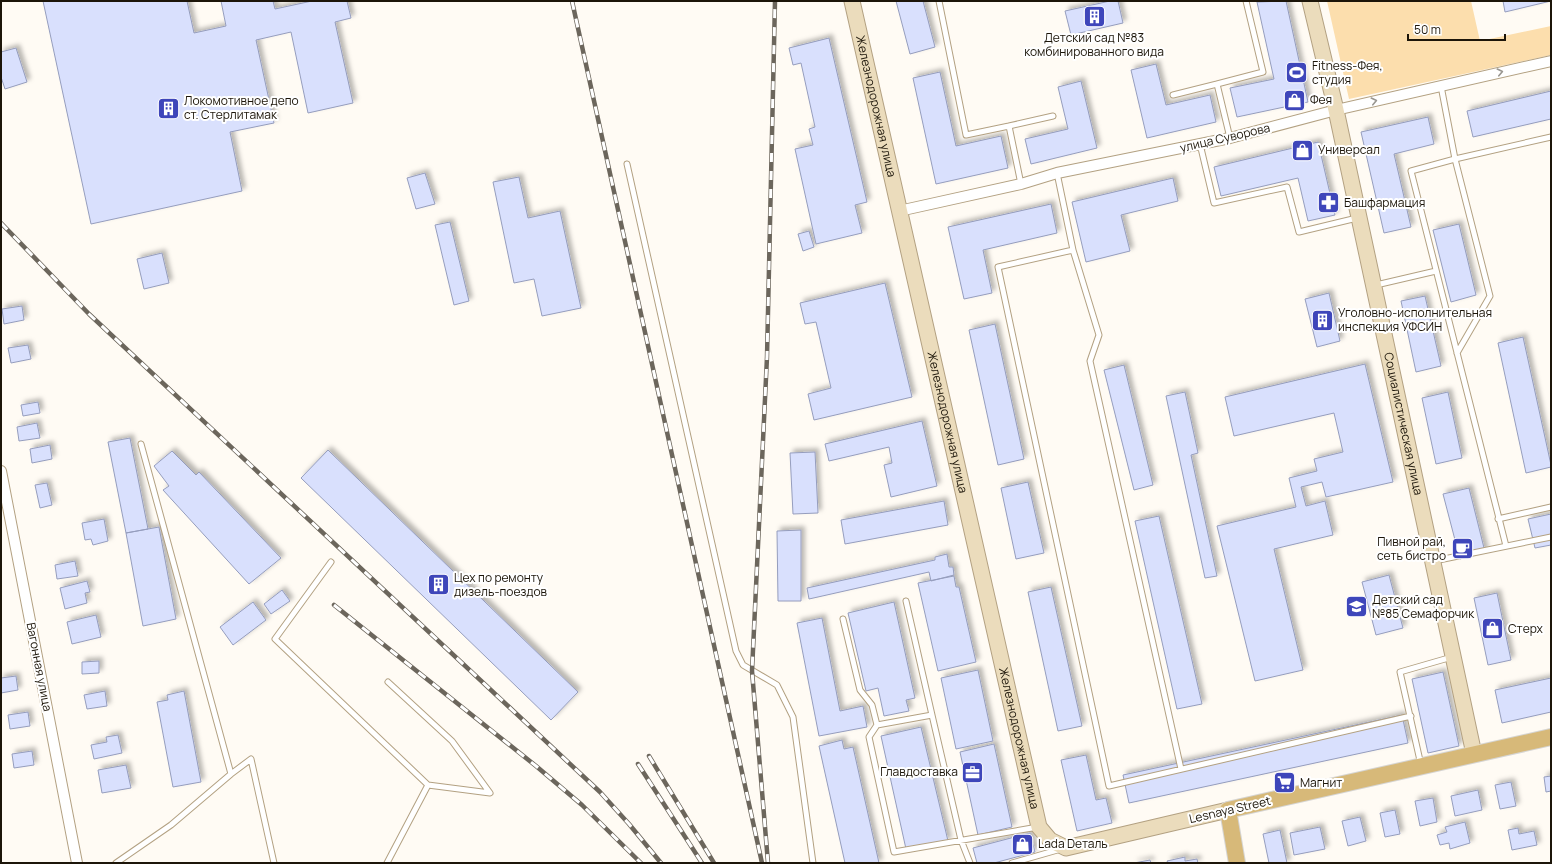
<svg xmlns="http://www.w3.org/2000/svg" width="1552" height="864" viewBox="0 0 1552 864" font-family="Manrope,sans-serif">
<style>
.green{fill:#fcdead}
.building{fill:#d9e0fd;stroke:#959dbd;filter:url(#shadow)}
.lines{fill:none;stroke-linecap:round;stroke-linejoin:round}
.lane-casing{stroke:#b3a182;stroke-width:7}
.street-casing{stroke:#b3a182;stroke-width:12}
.secondary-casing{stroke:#b3a182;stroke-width:17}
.primary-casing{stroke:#d6d5d3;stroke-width:18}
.lane{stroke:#fff;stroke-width:5}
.street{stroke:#fff;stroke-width:10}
.secondary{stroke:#ebdcbc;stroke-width:15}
.primary{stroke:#d7b979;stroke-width:16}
.rail-casing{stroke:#6c665c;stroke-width:4.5}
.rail{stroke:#fff;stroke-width:3;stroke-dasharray:9;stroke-linecap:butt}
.oneway{stroke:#999690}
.labels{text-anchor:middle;stroke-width:4;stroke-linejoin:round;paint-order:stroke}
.poi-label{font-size:12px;fill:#1c1509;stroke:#fff;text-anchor:start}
.street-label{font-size:12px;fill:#1c1509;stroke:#fff}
</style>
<defs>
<filter id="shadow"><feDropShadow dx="3.5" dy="-3.5" stdDeviation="2" flood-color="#0004"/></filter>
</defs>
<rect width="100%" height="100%" fill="#fffbf4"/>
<path class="green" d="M1327 1H1471L1480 41 1551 26V55L1349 99Z"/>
<path class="building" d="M43 1H187L194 33 226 26 221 1H273L275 9 312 1H347L351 18 335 22 353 103 308 113 291 32 256 40 274 123 230 132 242 191 91 224Z
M896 1H923L935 47 910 54Z
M1110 1H1118L1123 23 1071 35 1065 11Z
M1286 1 1308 102 1237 117 1230 88 1274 79 1257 2Z
M1503 1H1551L1505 12Z
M829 38 867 202 855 205 862 233 816 244 795 149 813 145 809 129 815 127 801 63 793 65 789 48Z
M16 48 27 82 5 89 1 77V52Z
M1156 64 1166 105 1210 95 1216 122 1147 138 1131 70Z
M940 72 956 146 1001 136 1008 168 936 184 913 78Z
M1081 81 1097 148 1031 164 1025 139 1068 129 1058 87Z
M1551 91V119L1473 137 1467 111Z
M1428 117 1434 144 1394 154 1411 227 1384 233 1361 132Z
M1318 142 1335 215 1308 221 1298 178 1221 196 1214 167Z
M425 173 435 204 416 209 407 178Z
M519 177 528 218 560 211 581 308 542 316 534 279 514 283 493 182Z
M1173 178 1178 201 1121 215 1130 251 1086 262 1072 202Z
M1051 204 1057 233 983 250 992 293 964 299 948 227Z
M450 222 469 301 454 305 435 225Z
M1459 224 1476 295 1451 302 1433 230Z
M809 231 814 247 803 251 798 234Z
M162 253 169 283 144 289 137 259Z
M885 283 912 397 814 420 808 394 831 388 816 322 805 324 800 303Z
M1329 293 1340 341 1317 347 1305 299Z
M1425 296 1441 366 1416 372 1401 301Z
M22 306 24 320 4 324 2 309Z
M995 324 1024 459 998 465 969 330Z
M1523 337 1551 465V467L1526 473 1498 343Z
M28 345 31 359 11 363 8 348Z
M1365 364 1393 482 1326 497 1322 482 1301 487 1306 506 1325 501 1333 535 1274 549 1303 670 1255 681 1217 526 1296 507 1289 478 1317 471 1314 459 1343 452 1334 413 1234 436 1225 397Z
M1124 365 1153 485 1134 490 1104 370Z
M1185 392 1198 453 1191 455 1217 576 1205 578 1166 396Z
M1448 392 1462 458 1436 464 1422 398Z
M38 402 40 413 23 416 21 405Z
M922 421 937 486 891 497 884 465 892 463 889 447 829 461 825 444Z
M37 423 40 438 19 441 17 427Z
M130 438 148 529 126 533 108 442Z
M50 445 52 459 32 463 30 449Z
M328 450 578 692 551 720 301 478Z
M172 451 196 475 199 472 281 558 249 584 163 490 169 486 154 466Z
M815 452 818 513 793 514 790 453Z
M1028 482 1044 553 1016 559 1001 488Z
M47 483 52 505 40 508 35 485Z
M1469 488 1485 552 1460 559 1443 494Z
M944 501 948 525 845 544 841 520Z
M1551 514V545L1535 548 1528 519Z
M1159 516 1202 704 1177 709 1135 521Z
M104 519 108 541 93 545 91 539 85 540 82 523Z
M159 527 176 619 143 626 126 533Z
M801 530V601H778L777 531Z
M947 554 949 567H953L954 575 931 581 929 572 809 599 807 588 935 560V557Z
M75 561 78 576 57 579 55 565Z
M1389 575 1403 628 1376 635 1362 582Z
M954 576 956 587H959L976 662 938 671 918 583Z
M87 581 90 592 85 593 87 603 65 609 60 588Z
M1051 587 1082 726 1058 731 1028 592Z
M282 590 290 601 271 614 264 604Z
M1497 593 1511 660 1488 665 1474 598Z
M253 602 266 620 233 645 220 627Z
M894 602 915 698 906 700 909 711 884 716 878 688 866 691 848 613Z
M96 615 101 637 72 644 67 622Z
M822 618 840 711 863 706 867 727 819 736 797 623Z
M99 661V673L82 674V662Z
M978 670 993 741 956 749 941 678Z
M1443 672 1459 746 1428 753 1412 679Z
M16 676 18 690 1 693V678Z
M1551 678V712L1502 723 1495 690Z
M105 691 107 706 87 709 84 695Z
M184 691 201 782 173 787 157 702 168 700 167 695Z
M28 712 30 726 10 729 8 715Z
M1402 715 1408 743 1129 803 1123 775Z
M921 727 948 841 906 849 881 736Z
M118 735 122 753 94 759 91 745 107 742 106 737Z
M842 740 844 749 853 747 879 863H845L819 746Z
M994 744 1012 827 978 835 960 752Z
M32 751 34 765 14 768 12 754Z
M1086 755 1096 800 1106 798 1112 823 1077 831 1061 760Z
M126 765 131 788 102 793 98 770Z
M1551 776V791L1546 792 1544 777Z
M1511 782 1516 806 1500 809 1495 785Z
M1478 790 1482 810 1455 816 1451 796Z
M1433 798 1437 822 1420 826 1415 801Z
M1395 810 1400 834 1385 837 1380 813Z
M1360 817 1366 841 1348 846 1342 821Z
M1465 822 1470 843 1450 849 1449 843 1440 845 1437 835 1447 832 1445 827Z
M1320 827 1325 849 1294 855 1290 833Z
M1518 828 1519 834 1534 831 1537 845 1512 850 1508 830Z
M1280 830 1287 863H1269L1263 834Z
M1030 833 1035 852 994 863H977L973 848Z
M1185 857V861L1197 859 1198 863H1168L1167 861Z
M1150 860 1151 863H1134Z"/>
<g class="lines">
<defs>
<path id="lane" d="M939 1 966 135 1009 126
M1441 86 1455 159 1411 171 1506 546
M1173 95 1217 84
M1230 138 1217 84 1263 72 1246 1
M1200 144 1214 203 1287 187 1299 232 1357 218
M627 164 736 651 743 665 777 685 793 717 813 863
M1057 173 1073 250 998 267 1109 786 1411 716
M1021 184 1009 126 1053 116
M1073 250 1099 335 1090 361 1181 769
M1376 285 1436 271
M1457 353 1490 296 1455 159 1551 137
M1498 519 1551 507
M1434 561 1551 537
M331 562 275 639 428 785 387 863
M843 619 860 690 872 705 877 725 869 737 894 852 1038 827
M388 682 452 741 490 793 428 785
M932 715 961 840 970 863
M877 725 932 715 906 601
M1421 765 1400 672 1452 657
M231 774 251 759 274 863
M116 863 171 825 231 774 141 444
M1012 863 1061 849"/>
<path id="street" d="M899 211 1021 184 1057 173 1230 138 1336 110 1551 61
M1 471 77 863"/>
<g id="secondary">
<path id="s1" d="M852 1 1039 827 1050 840 1066 848 1228 810"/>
<path id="s2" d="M1310 1 1336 110 1474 754"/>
</g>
<path id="primary" d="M1237 863 1228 810 1551 737"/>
</defs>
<use href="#lane" class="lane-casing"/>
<use href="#street" class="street-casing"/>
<use href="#secondary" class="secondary-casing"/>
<use href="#primary" class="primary-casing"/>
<use href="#lane" class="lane"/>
<use href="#street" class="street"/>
<use href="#secondary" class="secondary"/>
<use href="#primary" class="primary"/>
<defs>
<path id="rail" d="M572 1 762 863
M1 223 89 314 600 792 629 824 661 863
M334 605 536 766 582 805 641 863
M649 756 714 863
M638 764 702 863
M768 863 752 671 767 357 775 1"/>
</defs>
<use href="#rail" class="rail-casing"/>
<use href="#rail" class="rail"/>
</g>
<defs><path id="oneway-chevron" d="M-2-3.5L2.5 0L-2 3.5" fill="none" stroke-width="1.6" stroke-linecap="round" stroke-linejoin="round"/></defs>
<g class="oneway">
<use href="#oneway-chevron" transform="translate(1500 72) rotate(-13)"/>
<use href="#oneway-chevron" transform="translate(1374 101) rotate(-13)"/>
</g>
<defs>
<symbol id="building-square" viewBox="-11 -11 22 22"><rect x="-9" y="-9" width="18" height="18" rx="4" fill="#3e46ba" stroke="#fff"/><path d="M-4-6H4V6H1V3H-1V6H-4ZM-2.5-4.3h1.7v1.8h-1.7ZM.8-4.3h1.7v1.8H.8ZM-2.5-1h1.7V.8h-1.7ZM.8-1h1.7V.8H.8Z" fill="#fff"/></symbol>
<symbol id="stadium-square" viewBox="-11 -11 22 22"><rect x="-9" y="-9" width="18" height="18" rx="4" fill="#3e46ba" stroke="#fff"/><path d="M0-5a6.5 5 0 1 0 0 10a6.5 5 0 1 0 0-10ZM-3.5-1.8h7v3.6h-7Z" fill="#fff"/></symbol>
<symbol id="shop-square" viewBox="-11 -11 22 22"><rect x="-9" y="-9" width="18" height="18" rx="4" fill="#3e46ba" stroke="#fff"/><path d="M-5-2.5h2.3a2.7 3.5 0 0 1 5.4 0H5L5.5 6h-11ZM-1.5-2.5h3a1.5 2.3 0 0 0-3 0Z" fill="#fff"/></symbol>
<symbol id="pharmacy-square" viewBox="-11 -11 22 22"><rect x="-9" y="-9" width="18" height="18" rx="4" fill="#3e46ba" stroke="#fff"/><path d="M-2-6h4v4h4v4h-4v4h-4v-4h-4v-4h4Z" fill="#fff"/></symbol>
<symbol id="cafe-square" viewBox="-11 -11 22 22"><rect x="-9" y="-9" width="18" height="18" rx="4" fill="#3e46ba" stroke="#fff"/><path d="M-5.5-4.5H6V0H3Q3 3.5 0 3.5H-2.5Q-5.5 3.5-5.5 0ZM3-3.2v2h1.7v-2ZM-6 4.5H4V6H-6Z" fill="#fff"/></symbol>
<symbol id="school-square" viewBox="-11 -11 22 22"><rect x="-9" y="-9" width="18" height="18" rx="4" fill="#3e46ba" stroke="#fff"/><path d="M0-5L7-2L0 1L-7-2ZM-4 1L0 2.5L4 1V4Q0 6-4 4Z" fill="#fff"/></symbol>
<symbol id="office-square" viewBox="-11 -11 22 22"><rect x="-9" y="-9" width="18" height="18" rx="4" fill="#3e46ba" stroke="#fff"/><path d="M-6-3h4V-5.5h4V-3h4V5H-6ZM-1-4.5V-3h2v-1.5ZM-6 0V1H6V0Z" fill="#fff"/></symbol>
<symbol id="supermarket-square" viewBox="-11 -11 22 22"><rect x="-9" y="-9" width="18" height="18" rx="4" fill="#3e46ba" stroke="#fff"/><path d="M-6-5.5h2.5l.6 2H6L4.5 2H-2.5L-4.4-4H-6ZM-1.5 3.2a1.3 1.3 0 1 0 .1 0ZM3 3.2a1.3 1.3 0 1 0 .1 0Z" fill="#fff"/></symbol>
</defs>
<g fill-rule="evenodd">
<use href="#building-square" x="1082" y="4" width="25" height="25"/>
<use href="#stadium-square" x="1284" y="60" width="25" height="25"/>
<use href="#shop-square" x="1282" y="88" width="25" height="25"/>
<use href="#building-square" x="156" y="96" width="25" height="25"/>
<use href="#shop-square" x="1290" y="138" width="25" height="25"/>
<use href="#pharmacy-square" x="1316" y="190" width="25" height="25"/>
<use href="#building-square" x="1310" y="308" width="25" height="25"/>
<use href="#cafe-square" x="1450" y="536" width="25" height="25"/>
<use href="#building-square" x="426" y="572" width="25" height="25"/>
<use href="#school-square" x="1344" y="594" width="25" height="25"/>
<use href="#shop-square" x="1480" y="616" width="25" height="25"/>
<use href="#office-square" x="960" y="760" width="25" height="25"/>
<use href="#supermarket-square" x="1272" y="770" width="25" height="25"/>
<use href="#shop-square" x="1010" y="832" width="25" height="25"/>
</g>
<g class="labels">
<g class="poi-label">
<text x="1094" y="42" text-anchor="middle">Детский сад №83<tspan x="1094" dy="14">комбинированного вида</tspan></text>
<text x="1312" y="70">Fitness-Фея,<tspan x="1312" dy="14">студия</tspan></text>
<text x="1310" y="104">Фея</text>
<text x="184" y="105">Локомотивное депо<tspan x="184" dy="14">ст. Стерлитамак</tspan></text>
<text x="1318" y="154">Универсал</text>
<text x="1344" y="207">Башфармация</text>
<text x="1338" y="317">Уголовно-исполнительная<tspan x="1338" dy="14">инспекция УФСИН</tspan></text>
<text x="1446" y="546" text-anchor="end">Пивной рай,<tspan x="1446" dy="14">сеть бистро</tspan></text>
<text x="454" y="582">Цех по ремонту<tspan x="454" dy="14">дизель-поездов</tspan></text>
<text x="1372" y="604">Детский сад<tspan x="1372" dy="14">№85 Семафорчик</tspan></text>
<text x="1508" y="633">Стерх</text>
<text x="958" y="776" text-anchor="end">Главдоставка</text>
<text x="1300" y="787">Магнит</text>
<text x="1038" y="848">Lada Dеталь</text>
</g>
<g class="street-label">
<text dy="4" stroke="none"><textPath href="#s1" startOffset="108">Железнодорожная улица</textPath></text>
<text transform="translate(1225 138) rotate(-13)" y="4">улица Суворова</text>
<text dy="4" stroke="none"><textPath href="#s1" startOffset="432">Железнодорожная улица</textPath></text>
<text dy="4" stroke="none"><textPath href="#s2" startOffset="433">Социалистическая улица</textPath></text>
<text transform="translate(39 667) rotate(79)" y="4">Вагонная улица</text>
<text dy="4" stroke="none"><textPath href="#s1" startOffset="756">Железнодорожная улица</textPath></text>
<text transform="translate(1230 810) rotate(-13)" y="4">Lesnaya Street</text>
</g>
</g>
<rect width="1552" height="864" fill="none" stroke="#1c1509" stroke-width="4"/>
<path d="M1408 34v6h97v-6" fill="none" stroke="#1c1509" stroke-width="2"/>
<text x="1414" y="34" font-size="12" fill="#1c1509" stroke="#ffffff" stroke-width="3" paint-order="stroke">50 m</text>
</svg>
